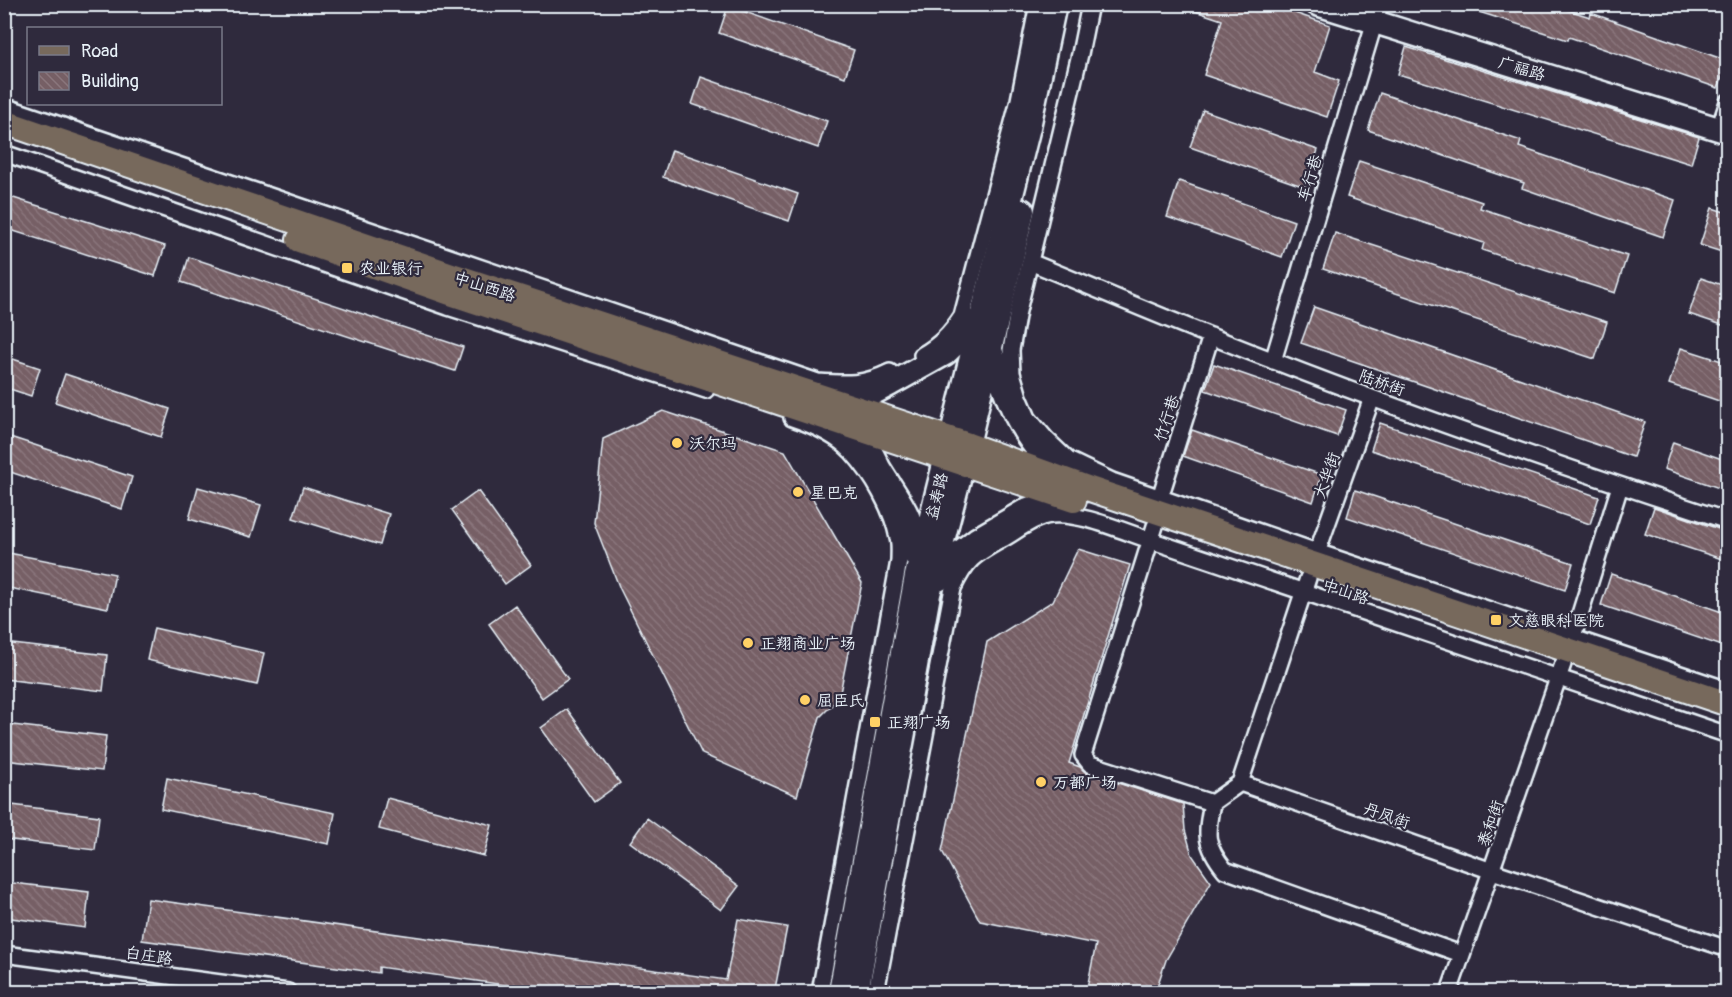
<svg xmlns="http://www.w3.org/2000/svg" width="1732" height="997" viewBox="0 0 1732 997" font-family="Pangolin,'LXGW WenKai TC',sans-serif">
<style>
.building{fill:url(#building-back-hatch);stroke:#e8f1f8;stroke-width:1.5}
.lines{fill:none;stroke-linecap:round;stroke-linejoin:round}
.street-casing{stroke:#e8f1f8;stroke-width:20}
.secondary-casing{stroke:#e8f1f8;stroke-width:27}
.primary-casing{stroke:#e8f1f8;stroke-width:28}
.street{stroke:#2f2a3d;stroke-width:15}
.secondary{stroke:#2f2a3d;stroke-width:22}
.primary{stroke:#77695c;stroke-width:24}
.poi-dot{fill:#ffd166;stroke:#2f2a3d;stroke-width:2}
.labels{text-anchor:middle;stroke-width:4.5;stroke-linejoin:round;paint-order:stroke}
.street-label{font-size:16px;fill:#e8f1f8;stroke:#2f2a3d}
.poi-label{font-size:16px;fill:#e8f1f8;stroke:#2f2a3d;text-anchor:start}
</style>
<defs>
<pattern id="building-back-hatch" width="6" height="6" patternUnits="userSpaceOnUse" patternTransform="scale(1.5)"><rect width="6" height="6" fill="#765f65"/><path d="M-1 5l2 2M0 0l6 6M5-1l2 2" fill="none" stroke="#8a767c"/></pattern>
</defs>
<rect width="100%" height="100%" fill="#2f2a3d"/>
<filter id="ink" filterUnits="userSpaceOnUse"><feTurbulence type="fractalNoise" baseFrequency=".0167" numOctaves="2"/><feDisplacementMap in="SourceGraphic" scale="12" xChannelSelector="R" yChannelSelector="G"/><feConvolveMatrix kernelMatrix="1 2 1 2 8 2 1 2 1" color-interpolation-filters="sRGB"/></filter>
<g filter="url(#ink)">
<path class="building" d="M1183 4H1268L1330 25 1315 72 1339 81 1327 117 1204 75 1222 20 1183 7Z
M1464 4H1550L1590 17 1591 13 1728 61 1718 88 1569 37 1568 40 1463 7Z
M728 6 854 50 845 77 719 33Z
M1406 47 1699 137 1691 164 1398 74Z
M701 77 827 121 818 148 692 104Z
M1380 93 1521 141 1519 147 1675 200 1663 237 1522 188 1524 183 1368 130Z
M1203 110 1318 150 1305 187 1190 147Z
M672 150 798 194 789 221 663 177Z
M1359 161 1482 202 1480 208 1627 256 1615 293 1482 250 1484 243 1347 197Z
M1179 181 1294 221 1282 257 1167 217Z
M4 195 165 246 155 276 4 228Z
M1712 208 1728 213V254L1700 245Z
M1335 233 1607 322 1595 359 1323 269Z
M189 257 463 347 455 371 181 282Z
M1701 278 1728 287V327L1689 314Z
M1314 307 1645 422 1633 457 1301 343Z
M1681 348 1728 363V404L1669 384Z
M4 356 40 368 31 396 4 387Z
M1214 364 1346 410 1337 436 1205 390Z
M65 374 170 409 161 437 55 402Z
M663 411 785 451 862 583 839 698 820 717 797 796 702 754 620 589 594 523 603 439Z
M1380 423 1599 497 1590 524 1371 450Z
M1192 430 1322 475 1313 502 1183 456Z
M4 435 132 477 122 509 4 470Z
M1673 442 1728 461V491L1664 469Z
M198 487 261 505 251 537 189 519Z
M303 487 389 514 380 545 293 518Z
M1355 490 1573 563 1565 590 1347 517Z
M478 491 531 565 505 584 452 510Z
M1654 507 1728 532V561L1645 534Z
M1078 549 1130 565 1069 763 1080 767 1087 773 1183 804 1185 830 1192 855 1211 882 1166 960 1155 993H1086L1096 944 980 921 942 851 987 642 1053 601Z
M4 552 115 574 108 608 4 587Z
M1611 574 1728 614V648L1601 605Z
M515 605 568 679 542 698 489 624Z
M154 628 264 653 257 685 147 660Z
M4 643 107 655 103 691 4 679Z
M567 709 620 783 594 802 541 728Z
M4 724 106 736 102 771 4 760Z
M167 778 335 813 329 844 161 809Z
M387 798 492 825 484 856 379 829Z
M4 804 99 816 95 850 4 839Z
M647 818 739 886 721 910 630 842Z
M4 882 89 892 85 928 4 917Z
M148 899 726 980 738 919 787 927 775 989 759 993H560L379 967V973L142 940Z"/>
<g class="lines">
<defs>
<path id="street" d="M1090 4 1080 54 1018 311 1011 350 1012 373 1019 397 1028 418 1046 439 1068 460 1112 481 1317 552 1728 690
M4 106 818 382C847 384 864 385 890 372
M1719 129 1728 102
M4 153 448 307 706 390
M1030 262C1111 295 1192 330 1274 361 1423 419 1575 471 1728 521
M922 355C940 345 951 333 962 316L1019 100 1038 4
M1273 361 1380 4
M792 418C813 425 837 436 852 452 873 475 892 508 898 538 900 545 899 554 899 561L820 992
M1158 504 1211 336
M1155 526 1083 755 1090 764 1212 803
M1314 561 1372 398
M1308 578 1240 783 1492 871 1728 949
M1570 646 1620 486
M1240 783 1212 803C1206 834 1204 844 1225 870L1461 954
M4 954 288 992
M876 992 953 588C967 559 973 556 1001 540 1016 532 1033 517 1051 515 1080 512 1122 531 1150 540L1728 735
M1449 992 1563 664"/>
<path id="secondary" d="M1317 4 1728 132
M991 350C1002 384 1013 419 1036 448 1047 461 1063 471 1076 480
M830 399 870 395 891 384 945 354 964 336 977 320
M839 424C848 430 858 436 865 444 871 450 875 460 879 468 897 498 917 519 916 557
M938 580 951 559 977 539 1028 509 1052 500 1074 501
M840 992 916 576 1029 127 1055 4
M857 992 929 594 968 445 1023 211"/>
<path id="primary" d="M4 122 452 275 968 445 1090 489 1728 704
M299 240 450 293 1074 500"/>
</defs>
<use href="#street" class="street-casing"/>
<use href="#secondary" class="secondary-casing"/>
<use href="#primary" class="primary-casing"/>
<use href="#street" class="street"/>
<use href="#secondary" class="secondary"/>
<use href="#primary" class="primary"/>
</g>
</g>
<g class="poi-dot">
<rect x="341" y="262" width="12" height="12" rx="3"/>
<circle cx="677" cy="443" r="6"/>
<circle cx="798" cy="492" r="6"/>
<rect x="1490" y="614" width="12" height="12" rx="3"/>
<circle cx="748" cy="643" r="6"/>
<circle cx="805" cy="700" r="6"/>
<rect x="869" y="716" width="12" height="12" rx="3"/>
<circle cx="1041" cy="782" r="6"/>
</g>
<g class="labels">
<g class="street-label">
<text transform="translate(1522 68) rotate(17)" y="6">广福路</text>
<text transform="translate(1309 178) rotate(-73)" y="6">车行巷</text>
<text transform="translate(485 286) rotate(18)" y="6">中山西路</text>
<text transform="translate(1382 382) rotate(20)" y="6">陆桥街</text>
<text transform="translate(1166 418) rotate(-72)" y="6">竹行巷</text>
<text transform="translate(1326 475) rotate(-70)" y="6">大华街</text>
<text transform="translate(936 496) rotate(-76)" y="6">益寿路</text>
<text transform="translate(1346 591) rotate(19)" y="6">中山路</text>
<text transform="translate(1387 815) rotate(19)" y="6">丹凤街</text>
<text transform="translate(1490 823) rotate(-71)" y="6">泰和街</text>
<text transform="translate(149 955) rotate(8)" y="6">白庄路</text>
</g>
<g class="poi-label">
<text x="359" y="274">农业银行</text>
<text x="689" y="449">沃尔玛</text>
<text x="810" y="498">星巴克</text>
<text x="1508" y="626">文慈眼科医院</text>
<text x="760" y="649">正翔商业广场</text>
<text x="817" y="706">屈臣氏</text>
<text x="887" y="728">正翔广场</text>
<text x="1053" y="788">万都广场</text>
</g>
</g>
<rect width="1732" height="997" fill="none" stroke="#2f2a3d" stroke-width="24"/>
<rect x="12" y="12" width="1708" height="973" fill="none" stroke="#e8f1f8" stroke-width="2" filter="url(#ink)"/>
<rect x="27" y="27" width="195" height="78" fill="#2f2a3d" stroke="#797a88" stroke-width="1.5"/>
<rect x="39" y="46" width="30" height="9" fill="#77695c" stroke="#797a88" stroke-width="1.5"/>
<text x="81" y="57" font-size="18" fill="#e8f1f8">Road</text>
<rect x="39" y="72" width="30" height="18" fill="url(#building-back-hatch)" stroke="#797a88" stroke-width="1.5"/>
<text x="81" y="87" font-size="18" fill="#e8f1f8">Building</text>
</svg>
